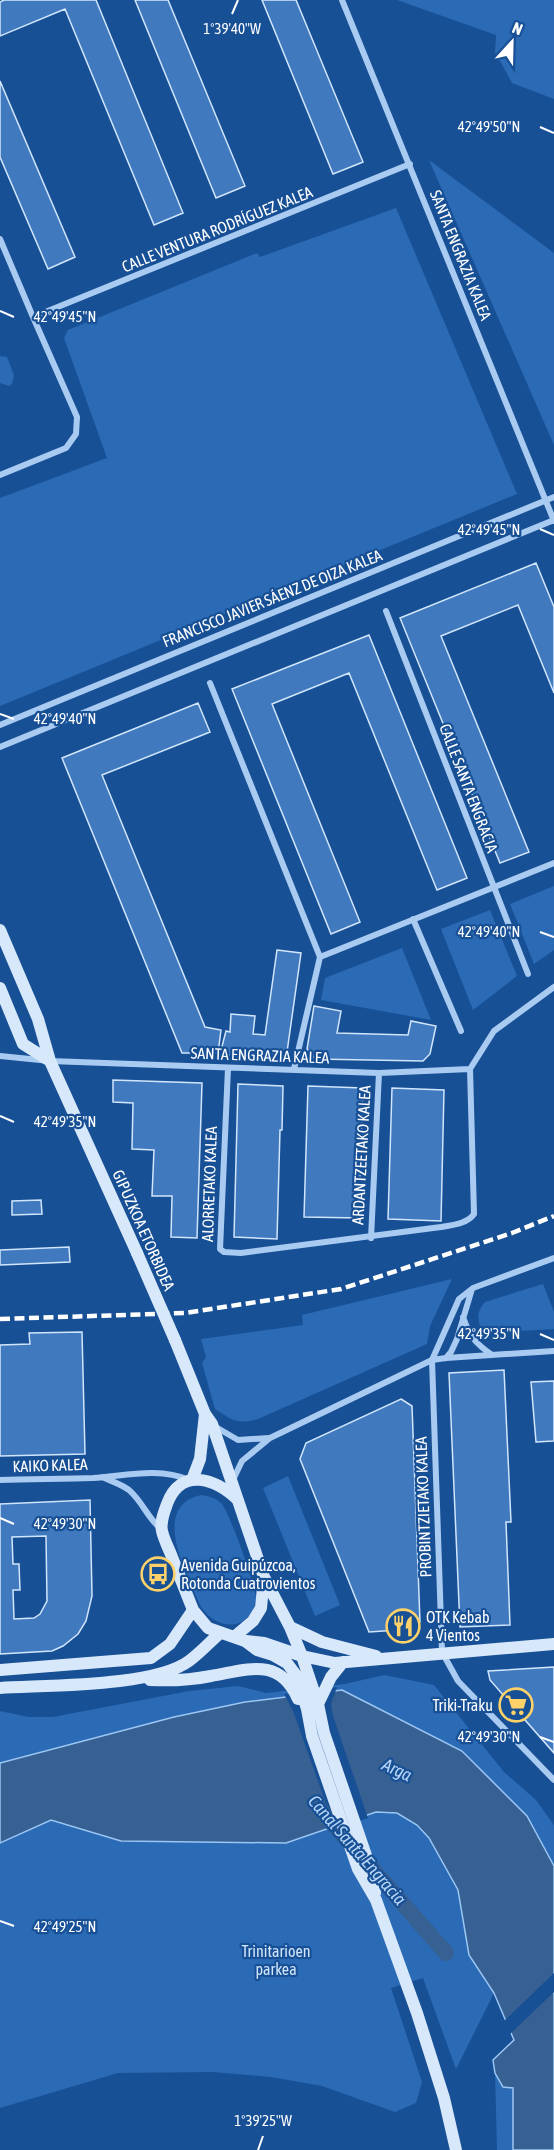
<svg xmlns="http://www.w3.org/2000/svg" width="554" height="2150" viewBox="0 0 554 2150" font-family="'Asap Condensed',sans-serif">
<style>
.green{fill:#2b6ab4}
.water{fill:#376093;stroke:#9cc6f3;stroke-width:1.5}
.pier{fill:#185096}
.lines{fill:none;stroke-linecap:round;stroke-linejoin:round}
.canal{stroke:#376093;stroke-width:16}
.building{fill:#4079bd;stroke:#d1e5fc;stroke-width:1.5;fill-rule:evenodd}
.street{stroke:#aacbf1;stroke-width:6}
.secondary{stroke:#d8e8fb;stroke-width:12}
.rail{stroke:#fff;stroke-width:4.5;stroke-dasharray:10 4.5;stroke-linecap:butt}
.secondary-bridge{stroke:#d8e8fb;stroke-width:12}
.ticks{fill:none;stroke:#fff;stroke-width:2}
.labels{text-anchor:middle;stroke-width:4.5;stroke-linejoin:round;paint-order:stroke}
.street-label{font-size:16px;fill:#fff;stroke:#185096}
.poi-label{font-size:16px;fill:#fff;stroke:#185096;text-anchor:start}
.park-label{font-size:16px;fill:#d1e5fc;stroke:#185096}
.water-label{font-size:18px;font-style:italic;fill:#b6d5f7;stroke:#185096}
.ticks-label{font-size:15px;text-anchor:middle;fill:#fff;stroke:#185096;stroke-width:4.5;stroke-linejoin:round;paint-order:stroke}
</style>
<rect width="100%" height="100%" fill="#185096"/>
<path class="green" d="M397 0H554V99L512 83 495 52 496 35Z
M429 160 554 253V445Z
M396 208 517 494 0 706V498L107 458 64 338 68 330 257 253 260 257Z
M0 356 7 357 14 375 12 384 9 386 0 383Z
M554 886V950L534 964 510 904Z
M490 910 517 976 473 1010 441 929Z
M402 948 431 1020 321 1000 325 978Z
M452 1279 430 1326 427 1344 258 1419C238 1425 232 1420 215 1409L202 1363 206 1357 201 1339 303 1325 302 1315Z
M543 1284 554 1312V1329L488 1333 481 1329C477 1317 477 1312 485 1302Z
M288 1476 340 1605 315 1616 263 1488Z
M201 1495C209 1496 216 1498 222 1504 230 1514 257 1589 256 1600 250 1632 217 1631 201 1607 189 1578 148 1507 201 1495Z
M384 1675 434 1685 504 1772 536 1800 554 1825V1866L527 1816 342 1690 245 1702 174 1717 0 1763V1711L29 1717H53L189 1691 238 1686 266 1693 345 1684Z
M376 1812 397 1813 417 1825 429 1838 458 1890 469 1955 494 1993 456 2069 423 1978 391 1988 422 2082 416 2103 395 2112 322 2086 271 2077 212 2072 118 2073 0 2108V1843L51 1820 121 1841 334 1826Z
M495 2073 503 2087H513V2150H497Z"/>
<path class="water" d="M342 1690 462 1751 527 1816 554 1866V2150H513V2088L503 2087 495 2073 493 2060 514 2040 494 1993 469 1955 458 1890 429 1838 417 1825 397 1813 376 1812 286 1843 121 1841 51 1820 0 1843V1763L174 1717 245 1702Z"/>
<path class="pier" d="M337 1687 331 1704 333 1716 368 1818 335 1829 293 1711 284 1694Z
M554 1973V1992L509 2035 503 2022Z"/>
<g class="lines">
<path class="canal" d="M320 1809 446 1953"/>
</g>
<path class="building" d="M4 0H96L183 213 154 225 65 9 0 36V2Z
M135 0H168L245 186 216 198Z
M262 0H296L363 162 333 174Z
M0 81 75 257 48 269 0 157Z
M536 563 554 607V693L518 605 441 636 529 852 500 863 400 618Z
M369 635 467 878 437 890 349 673 272 704 360 922 331 934 232 689Z
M198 703 210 732 102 775 205 1027 221 1030 218 1053H182L62 758Z
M277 950 301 953 287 1052 279 1059 220 1054 226 1031 230 1032 231 1014 255 1016 253 1034 265 1035Z
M314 1006 341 1011 337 1033 408 1035 411 1021 436 1026 430 1054 423 1061 315 1059 307 1049Z
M113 1080 202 1083 197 1238 171 1237 172 1196H152L154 1150 132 1149 133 1103 113 1102Z
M238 1084 283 1086 282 1130H280L277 1239 234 1237Z
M308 1086 363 1088 359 1218 304 1217Z
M392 1088 444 1090 441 1221 388 1219Z
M41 1200 42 1214 12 1215V1201Z
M69 1247 70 1262 0 1265V1250Z
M82 1332 85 1454 0 1456V1345L30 1344 29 1333Z
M504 1370 511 1522H506L510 1625 460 1627 449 1373Z
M554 1381V1441L536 1442 531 1382Z
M401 1399 412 1406 420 1622 414 1629 369 1632 300 1459 306 1443Z
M90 1500 92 1596 86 1621 78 1634 63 1646 52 1651 0 1654V1504ZM46 1536 47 1601 40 1614 34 1618 14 1619 13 1590H20L19 1564H13L12 1537Z
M554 1667V1753L490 1680 488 1671Z"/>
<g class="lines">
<path class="street" d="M342 0 554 521
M0 239 33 317
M0 475 66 448 76 434 77 417 33 317 410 164
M386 611 528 974
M210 683 320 957 294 1069
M0 725 554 497
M0 747 554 520
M413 919 461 1031
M320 957 554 863
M0 1056 50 1061 379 1073 470 1069 494 1031 554 987
M228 1068 220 1249 224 1252 241 1253 441 1227C452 1225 467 1224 474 1214L470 1069
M371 1238 379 1073
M554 1258 473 1288 459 1299 432 1360 442 1652 458 1681 554 1780
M463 1317C470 1337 475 1343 492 1355
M446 1358 451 1352 457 1339 472 1289
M214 1426 238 1440 269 1438
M102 1477C111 1481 121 1484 129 1490 142 1501 147 1517 160 1528
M0 1480C31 1479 62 1479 93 1478 125 1476 158 1467 189 1480
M232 1482 242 1461 270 1438 432 1360 446 1358 554 1351"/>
<path class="secondary" d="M0 930 38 1019 50 1061 137 1253
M0 988 23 1044 50 1061
M175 1340 205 1414 212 1424 264 1577 261 1608 253 1621 234 1637
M192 1480 200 1459 205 1414
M238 1500C216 1479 181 1466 167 1504 164 1512 160 1522 162 1531 164 1540 169 1549 172 1557 179 1575 186 1592 193 1610L208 1628 245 1641 257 1650 273 1655 287 1663 296 1675 307 1709 312 1736 358 1869 376 1900 417 2013 444 2098 456 2150
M264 1577 290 1627 302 1656 318 1704 324 1733 371 1870 375 1893
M290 1627 322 1642 376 1656
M246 1641 264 1643 302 1656 335 1663 554 1644
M0 1670 151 1658 170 1644 193 1610
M150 1680C170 1681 191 1680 211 1676 247 1670 279 1656 298 1699
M0 1688C46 1685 154 1687 189 1661 200 1653 210 1642 220 1633
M318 1704 331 1677 343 1662"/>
<path class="rail" d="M0 1319 185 1313 341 1289 512 1233 554 1216"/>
<path class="secondary-bridge" d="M137 1253 175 1340"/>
</g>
<path class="ticks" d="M232 14 238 0M540 127 554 133M0 311 14 317M540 529 554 535M0 714 14 719M540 932 554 937M0 1116 14 1122M540 1334 554 1340M0 1518 14 1524M540 1737 554 1742M0 1921 14 1926M258 2150 263 2136"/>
<defs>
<symbol id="bus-ring" viewBox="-11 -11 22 22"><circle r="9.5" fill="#185096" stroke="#ffd269" stroke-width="1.5"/><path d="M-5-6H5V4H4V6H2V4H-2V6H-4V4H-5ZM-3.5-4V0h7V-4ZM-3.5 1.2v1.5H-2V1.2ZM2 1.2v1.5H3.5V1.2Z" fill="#ffd269"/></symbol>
<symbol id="restaurant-ring" viewBox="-11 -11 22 22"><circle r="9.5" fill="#185096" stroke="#ffd269" stroke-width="1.5"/><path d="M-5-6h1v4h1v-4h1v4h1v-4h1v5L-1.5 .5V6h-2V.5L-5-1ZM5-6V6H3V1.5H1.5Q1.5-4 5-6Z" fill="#ffd269"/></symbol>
<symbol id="supermarket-ring" viewBox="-11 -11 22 22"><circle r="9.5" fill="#185096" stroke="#ffd269" stroke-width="1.5"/><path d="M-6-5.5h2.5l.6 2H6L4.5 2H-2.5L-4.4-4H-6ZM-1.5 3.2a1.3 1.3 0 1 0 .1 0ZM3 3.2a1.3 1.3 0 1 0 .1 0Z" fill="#ffd269"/></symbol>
</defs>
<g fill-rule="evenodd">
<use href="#bus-ring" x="139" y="1555" width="38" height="38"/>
<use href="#restaurant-ring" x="384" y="1607" width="38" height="38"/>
<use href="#supermarket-ring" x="497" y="1686" width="38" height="38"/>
</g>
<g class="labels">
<g class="street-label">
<text transform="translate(217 229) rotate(-22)" y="6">CALLE VENTURA RODRÍGUEZ KALEA</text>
<text transform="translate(461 255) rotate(68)" y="6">SANTA ENGRAZIA KALEA</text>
<text transform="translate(272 598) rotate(-22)" y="6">FRANCISCO JAVIER SÁENZ DE OIZA KALEA</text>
<text transform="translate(469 788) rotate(69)" y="6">CALLE SANTA ENGRACIA</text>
<text transform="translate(260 1055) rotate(2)" y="6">SANTA ENGRAZIA KALEA</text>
<text transform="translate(361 1155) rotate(-87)" y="6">ARDANTZEETAKO KALEA</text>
<text transform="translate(209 1184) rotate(-88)" y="6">ALORRETAKO KALEA</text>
<text transform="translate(144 1230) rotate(66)" y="6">GIPUZKOA ETORBIDEA</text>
<text transform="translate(50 1465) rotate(-2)" y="6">KAIKO KALEA</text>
<text transform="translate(423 1507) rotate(-92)" y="6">PROBINTZIETAKO KALEA</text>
</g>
<g class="poi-label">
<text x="181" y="1571">Avenida Guipúzcoa,<tspan x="181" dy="18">Rotonda Cuatrovientos</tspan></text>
<text x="426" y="1623">OTK Kebab<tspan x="426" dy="18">4 Vientos</tspan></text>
<text x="493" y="1711" text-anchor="end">Triki-Traku</text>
</g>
<g class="park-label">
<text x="276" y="1957">Trinitarioen<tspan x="276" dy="18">parkea</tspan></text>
</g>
<g class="water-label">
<text transform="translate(397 1770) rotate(25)" y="6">Arga</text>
<text transform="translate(357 1850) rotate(49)" y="6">Canal Santa Engracia</text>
</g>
</g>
<g class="ticks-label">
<text x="232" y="34">1°39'40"W</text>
<text x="489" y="132">42°49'50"N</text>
<text x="65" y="322">42°49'45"N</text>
<text x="489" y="535">42°49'45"N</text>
<text x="65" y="724">42°49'40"N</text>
<text x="489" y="937">42°49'40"N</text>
<text x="65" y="1127">42°49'35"N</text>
<text x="489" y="1339">42°49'35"N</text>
<text x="65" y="1529">42°49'30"N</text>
<text x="489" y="1742">42°49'30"N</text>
<text x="65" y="1932">42°49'25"N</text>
<text x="263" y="2126">1°39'25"W</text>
</g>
<g transform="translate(512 42) rotate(22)" stroke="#185096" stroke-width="4.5" paint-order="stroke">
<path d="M0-4.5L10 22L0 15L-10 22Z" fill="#ffffff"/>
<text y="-9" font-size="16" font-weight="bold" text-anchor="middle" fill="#ffffff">N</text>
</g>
</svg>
